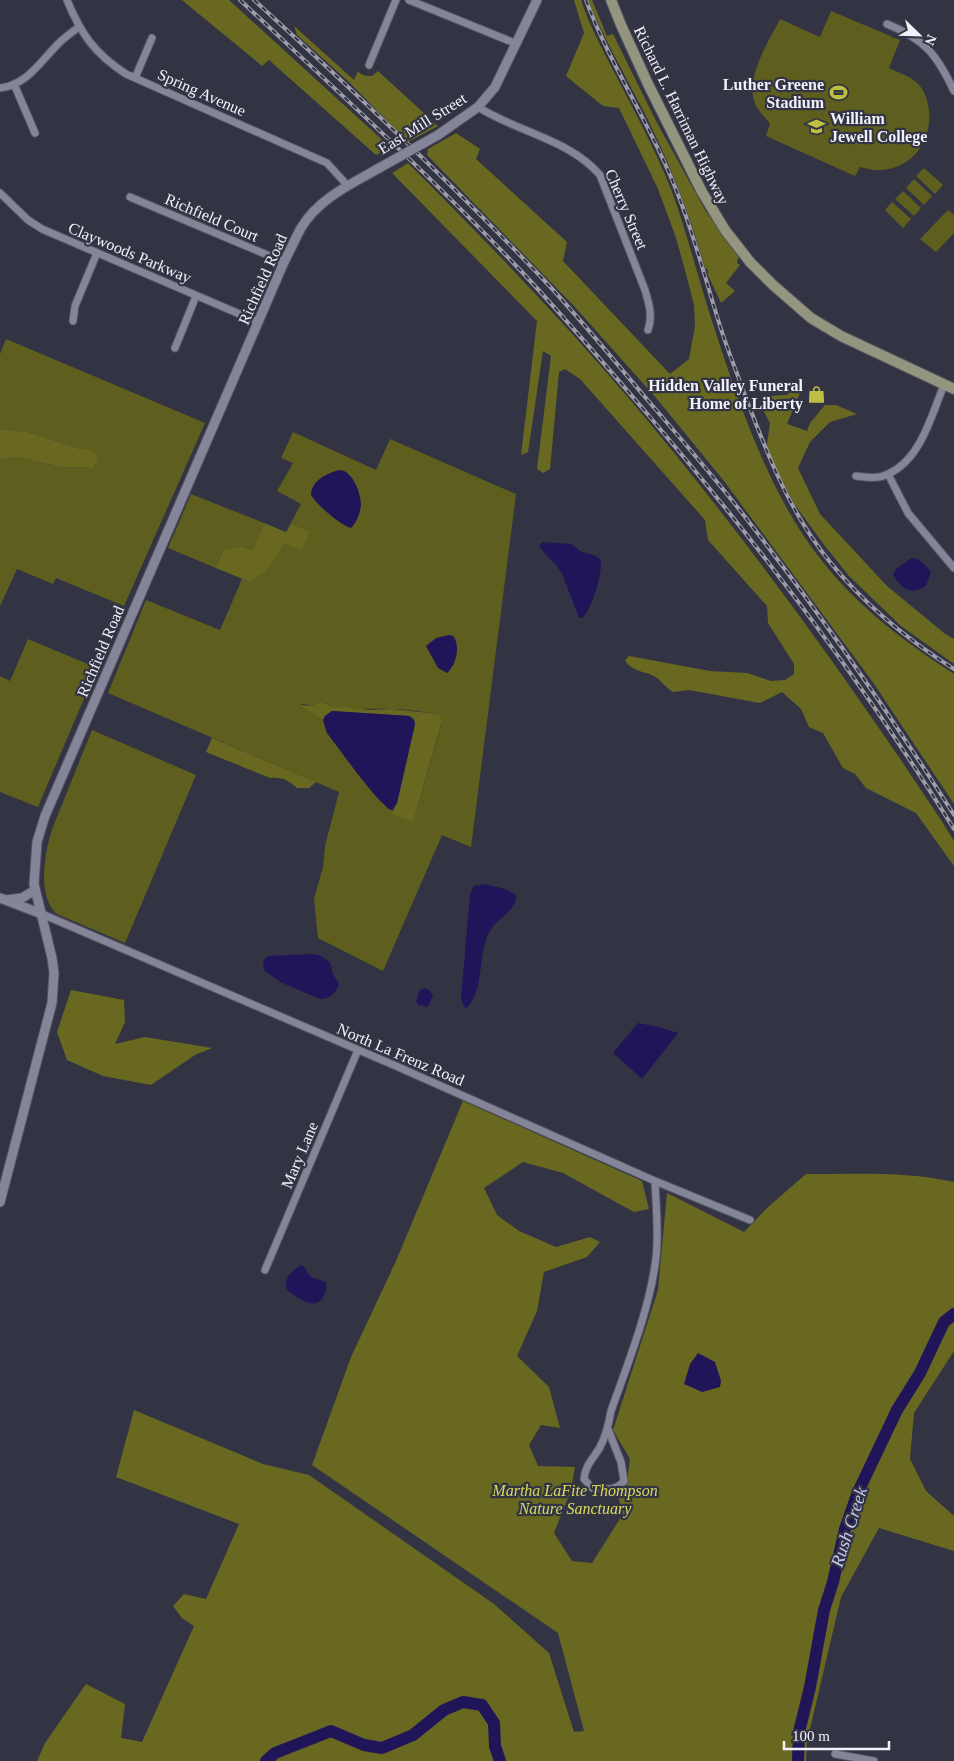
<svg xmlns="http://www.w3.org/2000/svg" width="954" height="1761" viewBox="0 0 954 1761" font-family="Georgia,serif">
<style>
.green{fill:#5e5e1e;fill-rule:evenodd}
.forest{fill:#686820}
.water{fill:#21155a}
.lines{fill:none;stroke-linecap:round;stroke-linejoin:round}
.river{stroke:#21155a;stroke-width:12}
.minor-casing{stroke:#535361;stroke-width:9}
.tertiary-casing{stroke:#535361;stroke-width:11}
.secondary-casing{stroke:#535361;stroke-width:12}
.minor{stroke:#848598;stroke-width:7}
.tertiary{stroke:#848598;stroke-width:9}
.secondary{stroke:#94957e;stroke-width:10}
.rail-casing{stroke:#9d9daa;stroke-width:4}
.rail{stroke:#333443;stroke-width:2;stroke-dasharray:5.5;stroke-linecap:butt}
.tertiary-bridge-casing{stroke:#535361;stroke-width:11;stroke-linecap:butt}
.tertiary-bridge{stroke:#848598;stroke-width:9}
.labels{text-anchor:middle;stroke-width:4.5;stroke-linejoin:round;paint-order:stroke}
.poi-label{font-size:16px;font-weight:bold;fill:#f1f1fc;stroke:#333443;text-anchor:end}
.street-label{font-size:16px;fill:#f1f1fc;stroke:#333443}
.park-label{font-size:16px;font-style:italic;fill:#d9da5d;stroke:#333443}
.water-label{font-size:18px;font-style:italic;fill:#c5c8f2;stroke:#333443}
</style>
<rect width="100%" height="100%" fill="#333443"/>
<path class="green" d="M831 11 900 40 889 68C898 73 912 76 919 85 925 91 928 102 929 110 933 150 900 180 860 167L855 176 766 136 770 124C766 118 759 112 756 106 743 80 769 41 780 19L820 37Z
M924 168 943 185 935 194 916 176Z
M914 179 932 196 924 205 906 188Z
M903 191 921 208 914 216 895 199Z
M892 202 911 219 903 228 885 210Z
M948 210 954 215V233L936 252 920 239Z
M6 339 205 423 124 606 56 578 53 584 17 569 0 606V460L16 457 60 467 93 468 97 462 89 449H80L28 432 0 429V354Z
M293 432 376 470 390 439 516 494 471 847 442 835 383 971 318 938 314 899 323 867 325 846 339 792 108 693 146 600 220 630 242 579 250 582 266 572 284 542 302 549 308 532 291 523 301 504 277 491 293 463 281 458ZM324 703C345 712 370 708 391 709 407 709 423 712 439 714L442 722 413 823 392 814V810L388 809 327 733 323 720 300 705 303 704 313 706Z
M191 494 264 523 252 550 239 546 223 550 216 568 168 548Z
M28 639 97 668 38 807 0 792V676L10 681Z
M92 730 196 775 125 943 57 914C36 897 45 849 53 827Z"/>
<path class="forest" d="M182 0H229L390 147 376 155 269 60 262 66Z
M574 0H581C589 25 602 48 614 72 634 110 655 149 671 189 687 232 698 278 712 321 738 401 769 495 822 561 857 606 906 643 954 674V804L872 681 724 481 657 399 574 306 427 155 428 149 456 133 480 149 476 159 567 242 563 261 670 374 689 359 695 326 694 305 685 270 676 238 658 189 619 108 603 106 566 76 584 33Z
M588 0H592L607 36 613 34 656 121 705 210 739 256 737 263 740 265 726 283 735 291 721 303 708 275V270L705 268C690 214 669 162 644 112 625 75 604 39 588 0Z
M294 26 354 80 358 71C362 76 366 76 372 76L378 71 438 126 408 142 351 84 297 35Z
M408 163C485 240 562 319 632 402 744 535 846 676 941 820L954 841V866L916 813 866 788 855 774 843 768 823 733 809 727 801 709 782 692 760 703 689 690 673 692C666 688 660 679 654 676 643 671 631 671 625 660L629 656 710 671 747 673 771 681 785 680 794 674V664L768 623 767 606 708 540 705 520 580 379 565 369 559 372 550 469 543 473 537 469 551 356 543 351 528 452 521 455 537 321 392 173Z
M801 380 805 381 787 424 807 431 810 423 825 405H836L857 414 830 422 810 442 798 468 820 514 887 586 944 633 954 639V664L901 626 849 576 825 546 795 505 766 451 770 423 761 406 768 396 787 395 796 382Z
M0 429 28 432 80 449H89L97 454V462L93 468 60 467 16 457 0 460Z
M264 523 286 532 291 523 309 532 302 550 284 543 266 572 250 582 216 568 223 550 239 546 252 550Z
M318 703H324L331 706 370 710 391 709 439 714 442 721 413 823 391 814 397 803 415 724 413 718 409 716 332 711 325 716 323 720 299 705 313 706Z
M212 738 316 782 309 788H297C288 780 283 777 270 778L206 752Z
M71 990 124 1000 125 1022 115 1044 145 1037 212 1048 195 1055 151 1085 103 1076 67 1060 57 1032Z
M463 1101 642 1181 649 1209 634 1212 563 1173 523 1162 484 1188 497 1215 519 1231 556 1247 590 1237 600 1242 587 1257 544 1272 537 1311 517 1356 549 1387 560 1428 541 1425 529 1445 538 1466 575 1467 571 1490 554 1533 572 1561 592 1563 623 1514 618 1496 626 1490 630 1459 613 1430 658 1290 667 1193 744 1232 768 1207 806 1174C854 1174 907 1171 954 1182V1351L914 1413 910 1459 926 1491 954 1516V1551L879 1528 841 1597 807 1742 806 1761H37L45 1743 86 1684 125 1704 121 1738 142 1742 194 1626 182 1618 173 1606 184 1594 206 1599 239 1524 116 1477 134 1410 263 1464 309 1475 494 1604 549 1653 574 1732 584 1731 558 1633 312 1465 351 1357 396 1261Z"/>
<path class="water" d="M339 470C353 470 361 494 361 505 360 513 357 522 351 528 340 525 317 505 311 495 312 480 326 474 339 470Z
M542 542 571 544 580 551 596 556 600 559C604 571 592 609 582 618H579L563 576 557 566 539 547Z
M911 558C920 558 926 566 931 572L926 586C910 595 903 590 893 575L895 570Z
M449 635 453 636C461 645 456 666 447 673L438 668 426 646 436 638Z
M332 711 409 716 414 720 415 724 397 803 392 810C378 805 339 748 327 733L323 720 325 716Z
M485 884 505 889 516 895C517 912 497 917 490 931 477 953 485 989 467 1008L464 1007 461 998 470 894 474 886Z
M311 954 319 955 330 962 333 974 339 984C337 993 329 999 320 999L280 982 264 970 263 961 268 956Z
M424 988 429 990 433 996 428 1007 418 1005 416 1001 420 990Z
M638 1023 659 1027 678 1033 642 1079 613 1053Z
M301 1265C307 1268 305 1270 309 1275 314 1280 320 1279 326 1282 327 1288 326 1292 323 1297 315 1312 297 1297 288 1291L286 1288C285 1276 292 1271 301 1265Z
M698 1353 715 1362 721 1381 720 1387 702 1392 684 1384 690 1364Z"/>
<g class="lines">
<path class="river" d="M266 1761 275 1753 331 1731 364 1745 382 1748 413 1735 444 1710 463 1702 482 1705 494 1723 495 1746 500 1761
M798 1761 799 1732 810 1687 824 1610 833 1582 845 1529 858 1492 897 1410 920 1373 944 1322 954 1314"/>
<defs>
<path id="minor" d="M67 0C81 34 94 53 126 74L327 163 348 186
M409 0 517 44
M887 24C926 40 937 55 954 91
M369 65 396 0
M135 78 152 38
M14 84 35 133
M0 88C26 86 41 61 58 44 64 38 72 32 79 27
M478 107C517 132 569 139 600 175L645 290C649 304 653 316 648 330
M0 193 28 220 42 229 258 322
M130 197 284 262
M73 321 75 306 97 253
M175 348 196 296
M888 474 908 513 954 568
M856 476C865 477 875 479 883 476 920 464 931 416 944 385
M42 914 396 1066 655 1181 750 1220
M265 1270 358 1050
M608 1429 621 1462 624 1481C615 1492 604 1489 592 1488L584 1479C585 1465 594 1458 600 1447 606 1436 609 1423 611 1411 628 1363 650 1308 656 1258 659 1232 656 1207 655 1181
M835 1754 874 1761"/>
<path id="tertiary" d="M438 135 478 107 495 87 537 0
M0 898 42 914
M6 900 22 898 35 890
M0 1202 52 1003 54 973 52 958 34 884 37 842 45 816 284 262C290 251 295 239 301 228 319 198 353 183 381 167"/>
<path id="secondary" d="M611 0 621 25 648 84 702 192 725 230 750 262 773 285 811 318 841 336 954 389"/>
</defs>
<use href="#minor" class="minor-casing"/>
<use href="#tertiary" class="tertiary-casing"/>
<use href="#secondary" class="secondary-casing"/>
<use href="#minor" class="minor"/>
<use href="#tertiary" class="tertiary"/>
<use href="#secondary" class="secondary"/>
<defs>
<path id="rail" d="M240 0C335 89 432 177 522 272 566 319 608 368 650 417 761 547 864 684 954 829
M254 0C353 90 450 182 542 278 578 316 611 357 645 397 680 438 716 479 749 522 822 616 890 714 954 815
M586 0C610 65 650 123 675 187 694 233 706 282 721 329 728 351 737 373 745 395 767 454 790 513 830 562 864 604 908 640 954 669"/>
</defs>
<use href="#rail" class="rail-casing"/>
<use href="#rail" class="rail"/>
<defs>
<path id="tertiary-bridge" d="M381 167 438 135"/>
</defs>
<use href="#tertiary-bridge" class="tertiary-bridge-casing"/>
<use href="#tertiary-bridge" class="tertiary-bridge"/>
</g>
<defs>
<symbol id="stadium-bare" viewBox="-9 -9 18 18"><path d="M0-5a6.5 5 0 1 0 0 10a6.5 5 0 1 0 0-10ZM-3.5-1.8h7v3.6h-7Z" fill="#bebf42" stroke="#333443" stroke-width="2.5" paint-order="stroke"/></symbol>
<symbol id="university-bare" viewBox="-9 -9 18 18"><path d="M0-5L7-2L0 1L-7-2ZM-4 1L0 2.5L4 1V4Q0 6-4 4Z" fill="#bebf42" stroke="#333443" stroke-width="2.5" paint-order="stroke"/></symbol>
<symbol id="shop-bare" viewBox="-9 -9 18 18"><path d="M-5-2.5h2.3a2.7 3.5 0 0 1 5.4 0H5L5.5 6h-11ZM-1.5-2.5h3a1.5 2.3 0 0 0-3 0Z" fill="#bebf42" stroke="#333443" stroke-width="2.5" paint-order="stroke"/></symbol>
</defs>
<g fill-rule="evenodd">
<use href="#stadium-bare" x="826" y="80" width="25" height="25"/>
<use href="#university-bare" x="804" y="114" width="25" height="25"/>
<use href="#shop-bare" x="804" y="382" width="25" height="25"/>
</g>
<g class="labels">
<g class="poi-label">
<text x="824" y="90">Luther Greene<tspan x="824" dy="18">Stadium</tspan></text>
<text x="830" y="124" text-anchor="start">William<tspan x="830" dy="18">Jewell College</tspan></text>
<text x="803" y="391">Hidden Valley Funeral<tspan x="803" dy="18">Home of Liberty</tspan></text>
</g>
<g class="street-label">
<text transform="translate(202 92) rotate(24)" y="6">Spring Avenue</text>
<text transform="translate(682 115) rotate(64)" y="6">Richard L. Harriman Highway</text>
<text transform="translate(422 123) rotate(-32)" y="6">East Mill Street</text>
<text transform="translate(627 209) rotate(67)" y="6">Cherry Street</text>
<text transform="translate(212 217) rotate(23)" y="6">Richfield Court</text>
<text transform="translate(130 252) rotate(23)" y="6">Claywoods Parkway</text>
<text transform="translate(262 279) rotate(-66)" y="6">Richfield Road</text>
<text transform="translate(100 651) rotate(-67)" y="6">Richfield Road</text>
<text transform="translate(401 1054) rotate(23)" y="6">North La Frenz Road</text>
<text transform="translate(299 1155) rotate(-67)" y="6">Mary Lane</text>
</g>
<g class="park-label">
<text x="575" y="1496">Martha LaFite Thompson<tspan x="575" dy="18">Nature Sanctuary</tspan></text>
</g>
<g class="water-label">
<text transform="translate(849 1527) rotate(-72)" y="6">Rush Creek</text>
</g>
</g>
<g transform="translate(919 35) rotate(113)" stroke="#333443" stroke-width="4" paint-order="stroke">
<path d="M0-4L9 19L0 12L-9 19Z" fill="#f1f1fc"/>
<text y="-8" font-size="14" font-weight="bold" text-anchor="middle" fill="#f1f1fc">N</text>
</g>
<path d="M784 1741v8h105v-8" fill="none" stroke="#f1f1fc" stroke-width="2.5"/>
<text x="792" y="1741" font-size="15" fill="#f1f1fc" stroke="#333443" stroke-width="4" paint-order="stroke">100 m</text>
</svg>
